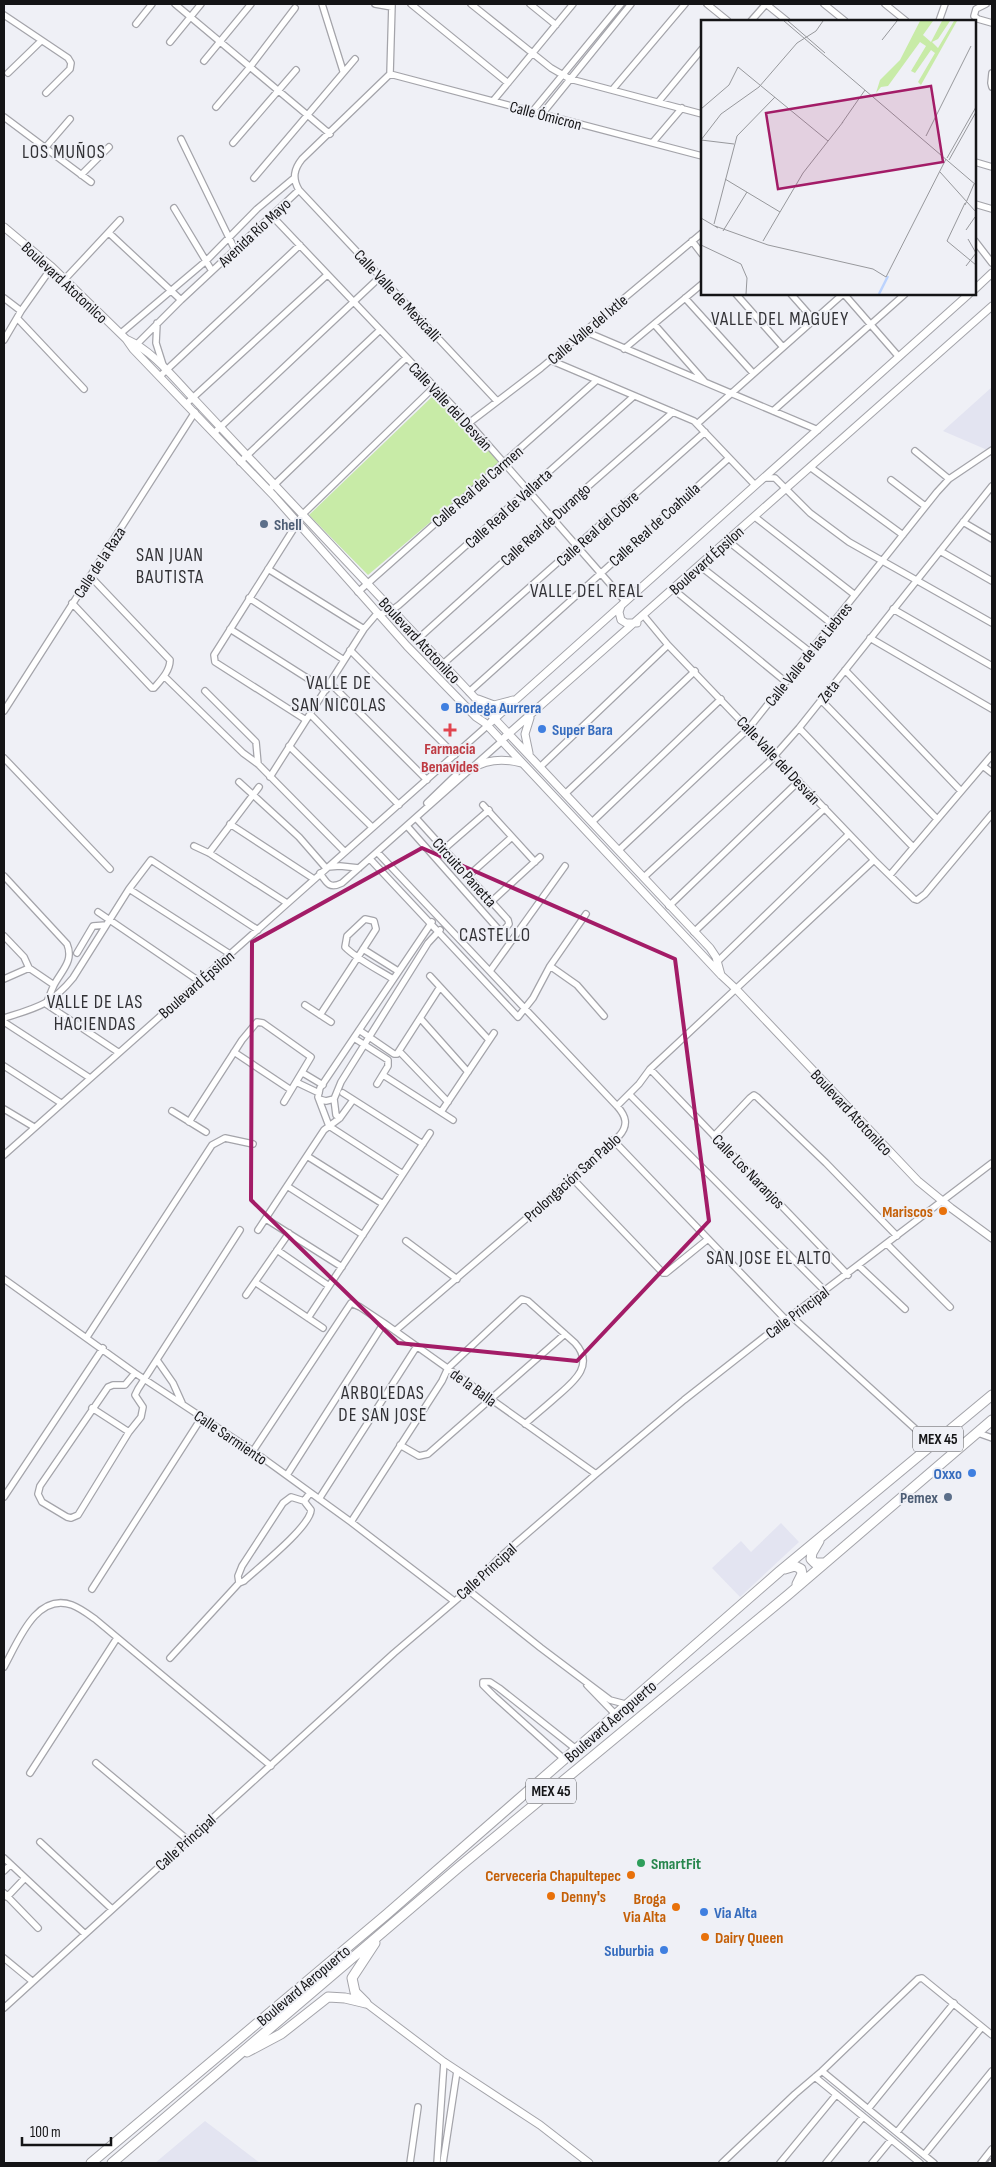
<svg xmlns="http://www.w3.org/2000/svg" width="996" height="2167" viewBox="0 0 996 2167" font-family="'Sofia Sans Condensed',sans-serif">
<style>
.built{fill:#e3e4f1}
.green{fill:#c8eba7}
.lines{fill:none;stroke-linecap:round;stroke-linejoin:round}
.minor-casing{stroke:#a4a4aa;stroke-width:8}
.tertiary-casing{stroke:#a4a4aa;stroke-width:9}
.trunk-casing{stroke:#a4a4aa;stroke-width:11}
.minor{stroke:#fff;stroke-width:5.5}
.tertiary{stroke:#fff;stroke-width:7}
.trunk{stroke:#fff;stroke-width:9}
.marked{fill:none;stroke:#a31c67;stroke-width:4;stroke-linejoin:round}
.service-dot{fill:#5c6f8a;stroke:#eff0f6;stroke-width:2}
.shop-dot{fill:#3f7fe0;stroke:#eff0f6;stroke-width:2}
.health-dot{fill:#e0444e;stroke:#eff0f6;stroke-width:2}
.food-dot{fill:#e8710a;stroke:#eff0f6;stroke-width:2}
.leisure-dot{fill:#2e9e5b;stroke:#eff0f6;stroke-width:2}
.labels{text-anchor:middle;stroke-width:4;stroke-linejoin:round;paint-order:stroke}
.shield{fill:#eff0f6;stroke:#565659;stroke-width:1}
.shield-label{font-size:15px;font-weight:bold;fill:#141416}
.street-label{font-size:16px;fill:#141416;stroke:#eff0f6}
.service-label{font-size:16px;font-weight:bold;fill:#4e5e75;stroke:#eff0f6;text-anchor:start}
.shop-label{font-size:16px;font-weight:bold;fill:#366cbe;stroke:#eff0f6;text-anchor:start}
.health-label{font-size:16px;font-weight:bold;fill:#be3a42;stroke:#eff0f6}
.food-label{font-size:16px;font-weight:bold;fill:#c56008;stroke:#eff0f6;text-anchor:end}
.leisure-label{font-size:16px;font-weight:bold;fill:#27864d;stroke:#eff0f6;text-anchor:start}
.quarter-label{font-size:19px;letter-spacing:1px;fill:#323236;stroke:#eff0f6}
.inset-river{fill:none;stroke:#bcd3fd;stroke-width:2.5}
.inset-road{fill:none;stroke:#97989c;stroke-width:1}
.view{fill:#a31c67;fill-opacity:0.15;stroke:#a31c67;stroke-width:2.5}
.inset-edge{fill:none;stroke:#141416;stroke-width:2.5}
</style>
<rect width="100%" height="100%" fill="#eff0f6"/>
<path class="built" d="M992 387V452L943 431Z
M781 1523 799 1542 740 1597 712 1568 741 1541 751 1552Z
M205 2121 260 2163H155Z"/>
<path class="green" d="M436 393 500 463 368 575 309 515Z"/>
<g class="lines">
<defs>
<path id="minor" d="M175 4 330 134
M322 4 343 71
M375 4 392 7
M392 4 390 74 302 159C294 169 292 178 299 190L497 401
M411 4 508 83
M471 4 551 68 570 79 702 114
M530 4 556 25
M707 4 728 21
M766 4 787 21
M824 4 845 21
M885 4 906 21
M986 4 976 9 974 16 978 19 992 23
M4 15 68 58 71 63 70 69 46 93
M751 21 766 4
M939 21 945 4
M136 24 152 4
M170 42 201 4
M204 61 251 4
M8 73 41 41
M992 73 991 83 992 87
M390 74 702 156
M613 89 685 4
M493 101 573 4
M659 101 702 49
M216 107 250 67 295 8
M532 112 621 4
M542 114 631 4
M4 117 91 182
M181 139 235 250
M653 142 682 108
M233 143 296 70
M45 148 70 119
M975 162 992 167
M81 175 109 147
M254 178 355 59
M975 204 992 209
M174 208 212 271
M272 216 469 423 625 601
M109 233 181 300
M692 241 702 254
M975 241 992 263
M65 279 120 220
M736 294 782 346
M791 294 813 319
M844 294 899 357
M4 298 21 311
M685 298 753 373
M18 319 84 389
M157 323 156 343 163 365
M654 324 705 382
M584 331 818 430
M121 333 206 261 257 209 294 178
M4 340 21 311 52 267
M134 347 181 300 299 190
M624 349 702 284
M550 360 694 421 755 485
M160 376 300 245
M186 404 327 275
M773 411 905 294
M469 423 541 368 702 233
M698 423 843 294
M214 433 380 277
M915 451 949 479
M240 462 380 330
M810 467 903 535
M764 478H775L810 513 849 542 992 623
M891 480 925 506
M272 487 406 358
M755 517 855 595
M963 522 992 539
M728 541 832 624
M940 551 992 581
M700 566 810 652
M268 569 364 629
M673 589 786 682
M358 592 597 380
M249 598 344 660
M72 603 152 688H154C161 680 170 671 170 660L90 576
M893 609 992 666
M644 616 668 645 874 860 914 899 917 900 925 894 992 814
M230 629 326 690
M419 638 552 518 673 412
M870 638 992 709
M350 650 455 755
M443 664 705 432
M845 670 961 791
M164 676 243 753 258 764 345 852
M330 683 427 780
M205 691 256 742 258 764
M469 692 729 458
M821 700 937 819
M4 711 195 412
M310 714 399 805
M306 720 215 662 214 655 303 514 434 387
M799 728 913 847
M289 746 372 827
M4 758 110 869
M983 766 992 773
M540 767 668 645
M270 777 364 629 375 616 392 610 399 605 634 396
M239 782 299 837 326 868
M565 794 695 671
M427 803 456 775 455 770 447 762
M483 805 535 862
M592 822 721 699
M230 824 314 879
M407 826 499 930 503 931 509 924 508 920 416 818
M194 846 209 853 287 903
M444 849 489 810
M619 850 749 728 937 492 949 479 992 450
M377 852 617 1106
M209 853 259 787
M370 859 518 1017 533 998 550 966 586 914
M328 867 340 866 359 868
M320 873C327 884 330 889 342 883L502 741
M890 875 992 755
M4 876 67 944C74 961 62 970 54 985 51 991 49 998 46 1004L118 1052
M468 876 512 837
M644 877 768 763 799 728 992 486
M129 889 230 954
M491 902 540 857
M669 906 799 781
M98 912 199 981
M694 932 825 808
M4 936 24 957 29 968
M363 949 398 971
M77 953 93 926 106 925
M716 963 849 834
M550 966 577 985 604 1016
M490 971 565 866
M430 976 489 1040
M4 979 29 968 54 985
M305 1005 331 1022
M320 1015 358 957 376 929 374 921 365 919 347 936 345 947C358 960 377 969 393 979
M4 1018C36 1008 51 1005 73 978L129 889 151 860 258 930
M420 1018 468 1072
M4 1022 90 1078
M359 1030 394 1054H397L440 987
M354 1038 388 1060V1066L377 1084
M399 1051 448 1102
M234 1052 291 1090
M4 1066 61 1103
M650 1069 848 1275
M303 1073 323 1085
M383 1075 453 1120
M296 1082 319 1093
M343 1093 423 1144
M630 1095 825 1291
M319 1099 326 1101 334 1099
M4 1109 34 1127
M172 1111 206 1132
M441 1112 494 1033
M340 1118 336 1115 334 1099 341 1082 428 943 440 930
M189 1122 242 1040 257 1022 263 1023 311 1057 284 1102
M329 1126 318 1097 320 1088 432 922
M329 1126 403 1174
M714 1136 750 1098 754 1095 757 1097 826 1163 897 1236
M613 1140 786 1320
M4 1155 487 726
M307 1156 383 1204
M571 1177 663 1273H666L708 1239
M287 1186 363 1235
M266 1219 342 1267
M258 1230 324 1130 340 1118 353 1100
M406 1241 457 1279
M887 1244 950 1307
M277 1250 329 1286
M859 1266 905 1309
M4 1279 135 1373 253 1451 351 1522 454 1601
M255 1282 323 1328
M246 1295 289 1233
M791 1316 932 1444
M308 1318 430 1133
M395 1331 527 1218 619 1136C629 1125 626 1116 617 1106L639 1084 650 1069 874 860
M87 1337 212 1145 225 1138 253 1144
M157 1360 173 1383 182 1403
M135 1373 125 1385H113L108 1387 40 1486 38 1494 42 1502 67 1517 71 1518 78 1515 129 1432 141 1417 143 1407 135 1395 138 1389 240 1230
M92 1408 129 1432
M978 1433 992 1438
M400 1445 419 1456 428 1454 565 1334
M253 1451 351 1303 360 1307 384 1323 596 1474
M287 1475 384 1323
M4 1497 103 1348
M319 1499 417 1346
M351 1522 442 1381 448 1368 522 1299 528 1301 575 1343C596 1366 572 1383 555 1398 545 1407 535 1415 525 1424
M239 1583 238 1576 242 1566 283 1503 291 1497 304 1501
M92 1589 202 1417
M468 1590 541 1648 610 1700 629 1705
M170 1658 239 1583 244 1581C258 1568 310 1527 311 1510L304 1501 310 1493
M4 1667C18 1642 36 1592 72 1605 80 1608 88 1614 95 1619L271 1766
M587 1685 616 1715
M565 1760 494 1696 483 1685V1682H490L499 1688 576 1749
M96 1763 188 1840
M30 1773 117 1638
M40 1842 112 1909
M4 1858 84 1933
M4 1871 10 1865
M4 1893 38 1928
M7 1897 25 1878
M4 1958 32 1981
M4 2008 394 1653 468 1590 500 1557 596 1474 684 1400 791 1316 992 1163
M822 2071 918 1979 922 1978 992 2035
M815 2077 920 2163
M868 2109 954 2003
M897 2132 982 2027
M924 2155 992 2071
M410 2163 418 2107
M437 2163 444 2062
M443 2163 457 2071
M722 2163 795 2094 822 2071 934 2163
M780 2163 836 2095
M826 2163 863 2117
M872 2163 891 2140
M981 2163 992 2149
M991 2163 992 2162"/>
<path id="tertiary" d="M4 227 52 267 126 339 133 349 274 496 407 646 476 717 485 723 721 975 736 989 918 1181 951 1208 992 1238
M975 289 992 273
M126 339C153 351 173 377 193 398L710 948 716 957 721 975
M621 606 619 612 621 620 626 623H637
M478 699 494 705 513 700
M491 722 969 294
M505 737 992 306
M529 753 525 734 530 718
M471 769C487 759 503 758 521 763
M366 2003 444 2062 540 2125 589 2163"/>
<path id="trunk" d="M819 1541 812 1553 811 1559 815 1563H825
M785 1569 795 1566 801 1569 802 1574 797 1584
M366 2003 355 1992 352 1978 375 1943
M247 2052 281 2034 328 1997 345 1998 366 2003
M91 2163 387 1914 780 1571 992 1395
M112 2163 459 1867 789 1594 992 1420"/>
</defs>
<use href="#minor" class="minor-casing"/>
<use href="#tertiary" class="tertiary-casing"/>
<use href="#trunk" class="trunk-casing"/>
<use href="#minor" class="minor"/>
<use href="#tertiary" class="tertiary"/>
<use href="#trunk" class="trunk"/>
</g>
<path class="marked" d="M422 848 675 959 709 1221 577 1361 398 1343 251 1200 252 942Z"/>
<g class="service-dot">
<circle cx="264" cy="524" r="5"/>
<circle cx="948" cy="1497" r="5"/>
</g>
<g class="shop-dot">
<circle cx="445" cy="707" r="5"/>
<circle cx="542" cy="729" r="5"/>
<circle cx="972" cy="1473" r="5"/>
<circle cx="704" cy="1912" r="5"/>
<circle cx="664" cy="1950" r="5"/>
</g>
<path class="health-dot" d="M447.5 722.5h5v5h5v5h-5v5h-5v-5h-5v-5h5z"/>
<g class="food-dot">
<circle cx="943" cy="1211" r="5"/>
<circle cx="631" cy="1875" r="5"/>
<circle cx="551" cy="1896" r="5"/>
<circle cx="676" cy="1907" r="5"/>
<circle cx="705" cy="1937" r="5"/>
</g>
<circle class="leisure-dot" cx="641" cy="1863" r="5"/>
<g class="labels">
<g class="shield">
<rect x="913" y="1426.5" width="50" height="25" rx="4"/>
<rect x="526" y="1778.5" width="50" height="25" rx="4"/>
</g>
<g class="shield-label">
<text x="938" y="1444">MEX 45</text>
<text x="551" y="1796">MEX 45</text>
</g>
<g class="street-label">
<text transform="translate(546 115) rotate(15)" y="6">Calle Ómicron</text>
<text transform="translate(254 232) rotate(-43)" y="6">Avenida Río Mayo</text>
<text transform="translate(65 282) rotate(43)" y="6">Boulevard Atotonilco</text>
<text transform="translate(398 295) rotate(47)" y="6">Calle Valle de Mexicalli</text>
<text transform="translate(587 329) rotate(-40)" y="6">Calle Valle del Ixtle</text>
<text transform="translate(451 406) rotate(47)" y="6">Calle Valle del Desván</text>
<text transform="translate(477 486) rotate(-41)" y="6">Calle Real del Carmen</text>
<text transform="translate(508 508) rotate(-42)" y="6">Calle Real de Vallarta</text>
<text transform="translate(545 524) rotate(-42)" y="6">Calle Real de Durango</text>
<text transform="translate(654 524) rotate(-42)" y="6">Calle Real de Coahuila</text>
<text transform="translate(597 528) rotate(-42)" y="6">Calle Real del Cobre</text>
<text transform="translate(706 560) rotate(-42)" y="6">Boulevard Épsilon</text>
<text transform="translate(99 562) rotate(-57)" y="6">Calle de la Raza</text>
<text transform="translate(420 640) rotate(47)" y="6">Boulevard Atotonilco</text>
<text transform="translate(808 654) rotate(-51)" y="6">Calle Valle de las Liebres</text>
<text transform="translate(828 691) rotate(-52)" y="6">Zeta</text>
<text transform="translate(779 760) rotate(47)" y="6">Calle Valle del Desván</text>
<text transform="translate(465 872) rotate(48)" y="6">Circuito Panetta</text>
<text transform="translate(196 984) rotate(-41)" y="6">Boulevard Épsilon</text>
<text transform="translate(852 1112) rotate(47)" y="6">Boulevard Atotonilco</text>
<text transform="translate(749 1171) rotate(46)" y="6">Calle Los Naranjos</text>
<text transform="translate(572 1177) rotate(-42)" y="6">Prolongación San Pablo</text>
<text transform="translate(797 1312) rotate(-37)" y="6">Calle Principal</text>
<text transform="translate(474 1387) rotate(36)" y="6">de la Balla</text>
<text transform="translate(231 1437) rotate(34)" y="6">Calle Sarmiento</text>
<text transform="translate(486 1571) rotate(-42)" y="6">Calle Principal</text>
<text transform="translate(610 1721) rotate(-41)" y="6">Boulevard Aeropuerto</text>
<text transform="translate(185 1842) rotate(-42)" y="6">Calle Principal</text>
<text transform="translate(303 1985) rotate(-40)" y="6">Boulevard Aeropuerto</text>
</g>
<g class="service-label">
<text x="274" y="530">Shell</text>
<text x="938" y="1503" text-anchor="end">Pemex</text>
</g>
<g class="shop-label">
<text x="455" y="713">Bodega Aurrera</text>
<text x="552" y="735">Super Bara</text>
<text x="962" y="1479" text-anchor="end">Oxxo</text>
<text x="714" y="1918">Via Alta</text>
<text x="654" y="1956" text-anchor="end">Suburbia</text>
</g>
<g class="health-label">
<text x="450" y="754">Farmacia<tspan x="450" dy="18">Benavides</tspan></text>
</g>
<g class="food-label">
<text x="933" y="1217">Mariscos</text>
<text x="621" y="1881">Cerveceria Chapultepec</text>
<text x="561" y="1902" text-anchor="start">Denny's</text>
<text x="666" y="1904">Broga<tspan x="666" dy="18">Via Alta</tspan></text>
<text x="715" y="1943" text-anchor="start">Dairy Queen</text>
</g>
<g class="leisure-label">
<text x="651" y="1869">SmartFit</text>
</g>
<g class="quarter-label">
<text x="64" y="158">LOS MUÑOS</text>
<text x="780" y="325">VALLE DEL MAGUEY</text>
<text x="170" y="561">SAN JUAN<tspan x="170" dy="22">BAUTISTA</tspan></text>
<text x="587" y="597">VALLE DEL REAL</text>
<text x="339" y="689">VALLE DE<tspan x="339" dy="22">SAN NICOLAS</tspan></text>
<text x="495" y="941">CASTELLO</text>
<text x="95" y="1008">VALLE DE LAS<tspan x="95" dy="22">HACIENDAS</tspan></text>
<text x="769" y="1264">SAN JOSE EL ALTO</text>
<text x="383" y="1399">ARBOLEDAS<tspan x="383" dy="22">DE SAN JOSE</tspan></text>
</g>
</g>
<g transform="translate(701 20)">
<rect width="275" height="275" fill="#eff0f6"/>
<path d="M219 1H232L222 15 230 22 241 1H249L237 19 231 22 237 28 253 1H256L220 65 217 62 234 33 230 30 214 53 210 51 225 26 219 22 187 66 180 67 175 73 179 60 199 40Z" fill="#c8eba7"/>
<path class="inset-river" d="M178 274 187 256"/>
<path class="inset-road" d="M83 1 275 165M87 1 124 33M181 20 196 1M0 89 28 65 37 47 127 121M141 103 164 70M225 116 270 26M0 120 33 124M0 120 20 94 58 67 96 23 115 11 122 1M246 138 275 87M248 140 275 92M239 152 275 192M24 159 79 192 102 153 142 102M264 183 246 221 275 245M264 185 273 164M0 198 17 208M13 204 36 116 74 77M14 206 67 225 172 249 185 257 245 139M265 210 274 197M22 211 46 172M62 221 79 192M0 225 40 244 46 258 45 274M265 246 275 233 267 219"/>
<path class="view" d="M230 66 242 142 77 169 65 93Z"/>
<rect width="275" height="275" class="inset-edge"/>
</g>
<rect width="996" height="2167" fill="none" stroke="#141416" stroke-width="10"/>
<path d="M22 2137v8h89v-8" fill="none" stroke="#141416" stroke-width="2.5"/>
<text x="30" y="2137" font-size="15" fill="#141416" stroke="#eff0f6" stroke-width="4" paint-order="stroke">100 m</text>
</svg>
